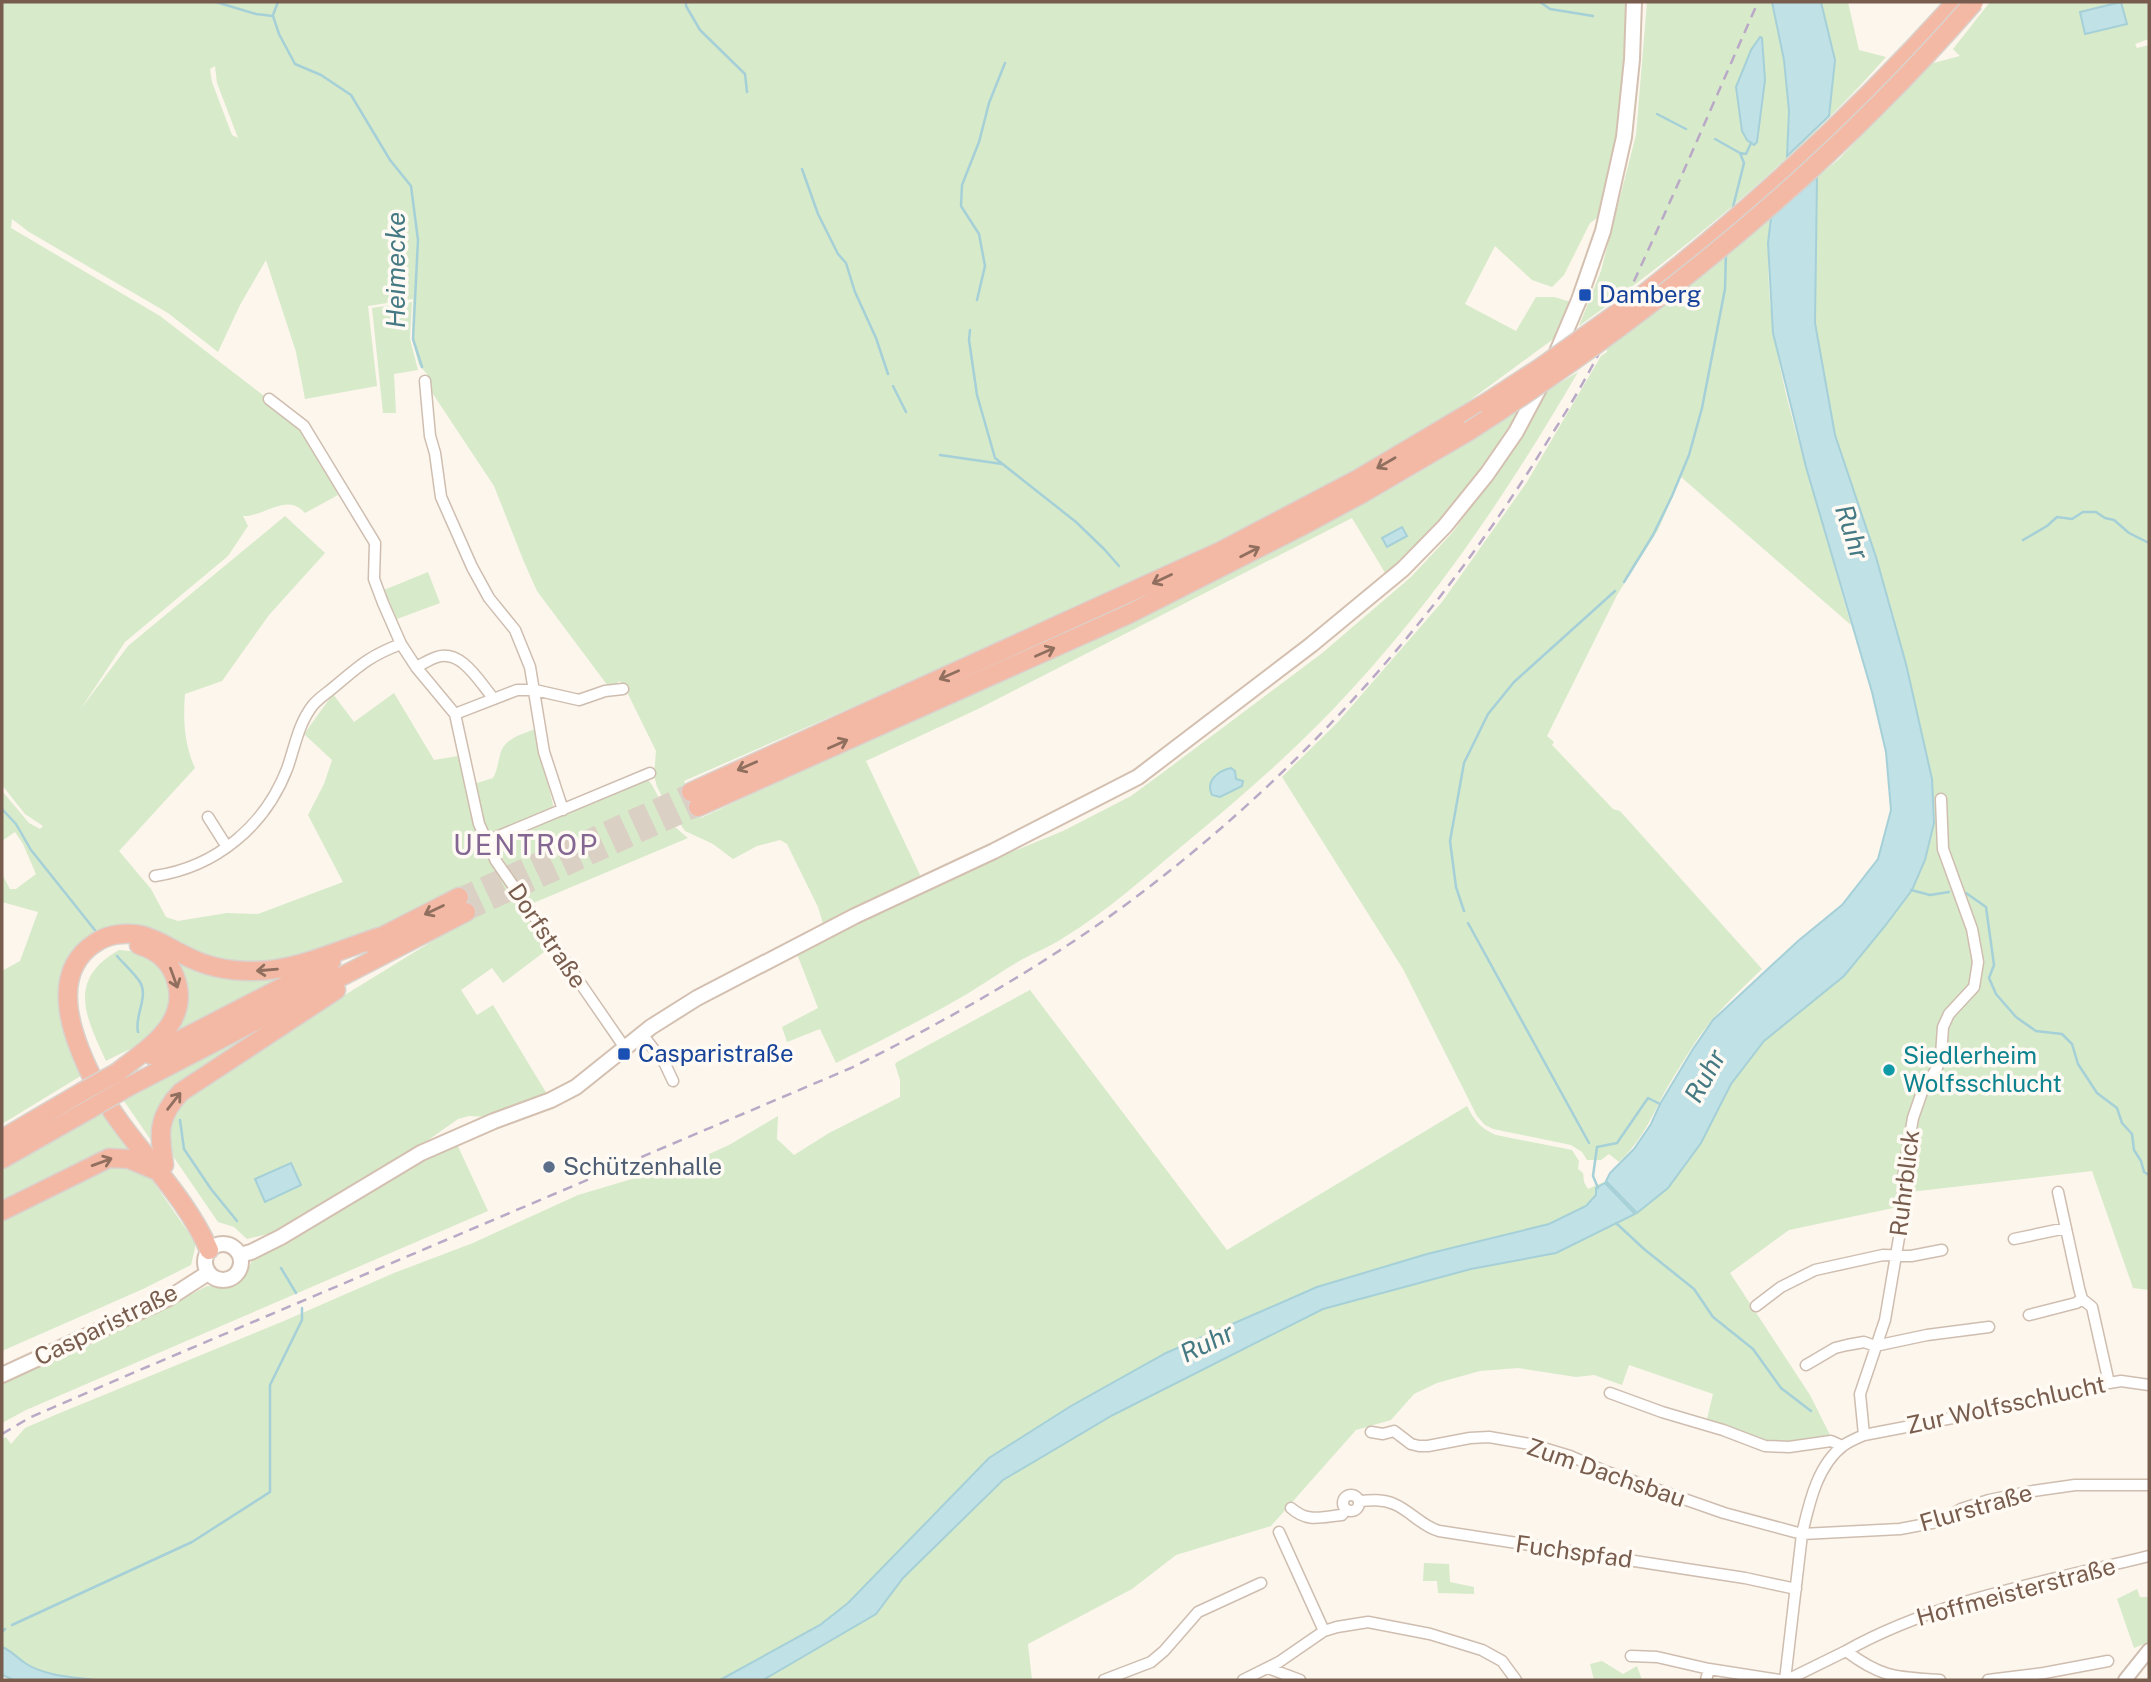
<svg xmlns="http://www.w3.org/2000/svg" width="2151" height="1682" viewBox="0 0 2151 1682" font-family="'Public Sans',sans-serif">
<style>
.green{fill:#d7eaca;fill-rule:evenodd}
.water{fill:#c0e1e6;stroke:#a6d0d8;stroke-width:2}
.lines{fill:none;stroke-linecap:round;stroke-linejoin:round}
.stream{stroke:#a6d0d8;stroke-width:2.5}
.motorway-tunnel{stroke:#dbd0c4;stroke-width:18;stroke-dasharray:18 9;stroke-linecap:butt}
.minor-casing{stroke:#cfbeb0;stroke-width:13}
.tertiary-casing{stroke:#cfbeb0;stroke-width:16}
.secondary-casing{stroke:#d4c0b1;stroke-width:18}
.motorway-casing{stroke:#d9d2cd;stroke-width:21}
.minor{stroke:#fff;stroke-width:10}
.tertiary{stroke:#fff;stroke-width:12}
.secondary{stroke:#fff;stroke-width:14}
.motorway{stroke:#f4b9a5;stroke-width:18}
.rail{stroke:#b9a9c7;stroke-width:2.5;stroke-dasharray:10 7;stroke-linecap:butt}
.motorway-bridge-casing{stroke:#d9d2cd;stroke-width:21;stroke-linecap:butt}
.motorway-bridge{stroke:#f4b9a5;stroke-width:18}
.oneway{stroke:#916f5f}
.transit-dot{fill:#1a4fb4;stroke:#fffaf3;stroke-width:2.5}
.culture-dot{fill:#0f9aa8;stroke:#fffaf3;stroke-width:2.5}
.service-dot{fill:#5c6f8a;stroke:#fffaf3;stroke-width:2.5}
.labels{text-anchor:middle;stroke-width:7;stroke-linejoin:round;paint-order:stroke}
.transit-label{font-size:24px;fill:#164399;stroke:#fffaf3;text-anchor:start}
.street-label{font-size:24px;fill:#785d4e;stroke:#fffaf3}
.culture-label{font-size:24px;fill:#0d838f;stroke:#fffaf3;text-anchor:start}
.service-label{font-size:24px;fill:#4e5e75;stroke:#fffaf3;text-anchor:start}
.water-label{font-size:26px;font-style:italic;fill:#457983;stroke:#fffaf3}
.quarter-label{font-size:28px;letter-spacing:2px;fill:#846693;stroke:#fffaf3}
</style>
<rect width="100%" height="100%" fill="#fcf6ec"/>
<path class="green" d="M2 2H1627V16L1622 129 1600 216 1590 223 1564 275 1552 287 1532 280 1495 246 1465 304 1516 331 1536 297H1554L1571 302 1556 337 1439 423 1321 491 1125 588 684 781 701 818C814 765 928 712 1042 661 1207 586 1372 509 1523 407L1511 428 1456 503 1427 538 1387 576 1352 518 978 709 866 761 922 879 824 927 818 907 787 844 780 840 757 846 733 859 713 844 685 831 666 804 657 787 654 775 656 751 628 694 627 687 619 681 616 684 608 686 537 591 524 562 494 486 429 388 427 374 419 365 412 339 413 299 368 306 377 386 305 399 296 352 266 260 240 305 218 352 168 313 29 232 12 219 11 228 160 316 303 426 338 495 305 513C287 492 264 517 243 516L248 526 228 556 125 642 80 710 128 646 285 516 325 553 269 615 222 681 185 694C183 719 184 744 195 768L119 851 151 889 166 917 178 921 227 913 258 914 343 882 308 815 324 784 332 760 304 734 333 694 354 722 394 693 434 760 458 756 479 838 491 862 548 949 503 983 492 968 461 990 477 1015 493 1005 547 1094 488 1117 469 1116 458 1119 383 1172 285 1230 247 1239 234 1227 218 1222 166 1146 167 1122 177 1103 202 1083 465 921 453 894C391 921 297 973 230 965 207 963 192 948 173 938 162 932 149 930 137 927L66 966 84 1074 2 1124V971L20 961 38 912 2 902V874L10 889H16L36 874 23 844 15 832 2 841V791L29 823 40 829 43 826 25 814 2 785ZM215 66 217 83 238 138 232 135 212 82 210 69Z
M1647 2H1772L1784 60 1789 111 1787 155 1835 60 1821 2H1848L1859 50 1886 57C1796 159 1689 246 1579 326L1601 271 1636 135ZM1760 38 1742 131 1736 87Z
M1990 2H2149V39L2135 44 2137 48 2149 45V1290L2133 1288 2092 1171 1901 1193 1898 1207 1789 1230 1730 1273 1810 1395 1830 1435 1788 1442 1768 1441 1707 1419 1713 1394 1629 1365 1622 1385 1594 1375 1576 1377 1518 1368 1480 1371 1437 1383 1414 1394 1391 1420 1356 1430 1271 1526 1176 1555 1132 1589 1028 1644 1032 1680H763L876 1614 903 1578 1003 1480 1113 1415 1323 1309 1471 1269 1556 1253 1635 1214 1596 1195 1586 1206 1549 1224 1427 1254 1317 1287 1166 1353 1071 1406 989 1458 848 1603 820 1625 720 1680H95C73 1677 44 1676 25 1663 16 1657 13 1652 2 1647V1439L6 1437 11 1444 25 1428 55 1415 284 1321 394 1273 473 1243 578 1195 696 1160 729 1145 778 1116 777 1139 794 1155 829 1133 900 1097V1080L895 1064 897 1062 1030 990 1227 1250 1467 1106C1475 1121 1480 1128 1496 1135L1572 1150 1579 1161 1578 1169 1583 1173 1584 1182 1588 1189 1606 1181 1637 1212 1668 1188 1701 1143 1731 1084 1764 1041 1844 976 1912 890 1925 860 1932 779 1906 664 1876 557 1835 435 1815 323 1817 177 1838 160 1930 64 1960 56 1953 49Z
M1771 218C1759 314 1789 410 1816 501 1828 543 1839 584 1851 625L1681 477 1658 530 1617 595 1547 736 1554 742 1552 745 1613 809 1620 811 1762 969C1736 994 1710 1018 1691 1049 1679 1068 1666 1088 1656 1109 1646 1129 1636 1146 1619 1162L1609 1154 1601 1160H1587L1582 1152 1571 1145 1493 1129 1485 1125 1477 1116 1403 969 1282 777 1338 722 1442 602 1527 482 1601 356 1607 352V349Z
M412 302 410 339 418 370 394 374 396 413H383L372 308Z
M1578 372C1512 485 1440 594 1351 690 1301 745 1245 794 1188 841 1148 874 1108 911 1063 938 1050 947 1035 952 1021 960 1002 971 985 983 967 994 924 1019 880 1041 836 1063L820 1029 787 1042 782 1027 818 1008 797 954 893 906 987 862 1063 831 1131 796 1169 768 1321 654 1411 577 1453 532 1521 437 1548 390Z
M428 572 440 603 397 619 384 590Z
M535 729 554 809 498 833 486 830 474 784 493 778C497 771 498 763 500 755 504 738 521 735 535 729Z
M642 780 649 781 652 785 675 827 688 838 531 904 498 851V845L502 839Z
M119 950C128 951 137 951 146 955 176 969 179 1012 155 1034 143 1045 120 1053 106 1061 86 1017 66 980 119 950Z
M165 952C183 961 201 973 221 978 242 982 267 978 288 977L169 1035 180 1020Z
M337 984 183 1086 157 1149 124 1101Z
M102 1112 138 1157 2 1206V1170Z
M455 1140 488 1211 26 1410 2 1423V1381L146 1318 207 1286H227L244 1275 252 1261 286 1243 373 1187Z
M118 1160 148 1174 195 1242V1248L191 1265 143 1289 2 1351V1215Z
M1424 1563 1449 1564 1450 1582 1474 1587V1594L1438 1593 1437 1581H1423Z
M2137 1589 2140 1597H2149V1642L2134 1648 2117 1599Z
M1602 1661 1623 1674 1637 1666 1642 1680H1594L1590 1664Z"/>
<path class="water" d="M1772 2H1821L1835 60 1829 116 1787 156 1789 111 1784 60Z
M2121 2 2127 24 2085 34 2080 12Z
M1760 37 1762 38 1765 80 1757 142 1754 145 1747 140 1742 131 1736 87 1751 50Z
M1817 177 1815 323 1835 435 1876 557 1906 664 1932 779 1934 823 1925 860 1912 890 1885 926 1844 976 1764 1041 1731 1084 1701 1143 1668 1188 1637 1213 1606 1181 1610 1173 1634 1149 1651 1124 1660 1104 1693 1049 1713 1020 1798 941 1842 905 1878 859 1891 810 1886 752 1872 692 1806 467 1773 333 1768 243 1771 218Z
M1402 527 1407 536 1387 547 1382 538Z
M1231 768 1235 771 1236 779 1243 781 1242 786 1220 797 1212 795C1205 781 1218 771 1231 768Z
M291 1163 301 1185 265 1202 255 1179Z
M1605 1183 1635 1214 1556 1253 1471 1269 1323 1309 1113 1415 1003 1480 903 1578 876 1614 763 1680H720L820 1625 848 1603 989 1458 1071 1406 1166 1353 1317 1287 1427 1254 1549 1224 1586 1206 1596 1195V1188Z
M2 1647C12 1651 16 1657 25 1663 44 1676 73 1677 95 1680H14L2 1675Z"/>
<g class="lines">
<path class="stream" d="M216 2 256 14 273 16 279 34 295 64 321 75 351 95 390 160 411 186 418 240 413 339 422 367
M686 2V6L700 30 745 74 747 92
M1540 2 1550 9 1593 16
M273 15 278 2
M1657 114 1686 129
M1715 139 1740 153 1746 154 1751 143
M802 169 818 214 838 254 846 263 855 292 876 338 888 374
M1732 211 1744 163 1740 153
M977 300 985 266 979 234 961 206 962 185 979 142 989 103 1005 63
M970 330 969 340 977 395 995 458 1076 522 1104 549 1119 566
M893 386 906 412
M940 455 1002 464
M2023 540 2047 526 2057 517 2072 519 2083 512H2096L2105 518 2114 520 2129 533 2149 543
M1624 582 1653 535 1672 496 1689 455 1702 408 1725 289 1726 252
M2 809 16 824 31 850 98 934
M1911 890 1930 895 1949 892
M1966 893 1986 907 1994 965 1989 978 1996 994 2016 1017 2036 1031 2062 1034 2072 1044 2078 1064 2097 1093 2117 1108 2122 1123 2132 1134 2134 1150 2141 1161 2144 1172 2149 1175
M1464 911 1456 887 1450 841 1464 763 1488 714 1514 682 1615 591
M1468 923 1589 1143
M117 956C124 964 134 973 140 982 149 997 134 1016 138 1032
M180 1120 184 1149 211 1189 237 1221
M1598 1188 1593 1176 1597 1147 1617 1143 1648 1098 1660 1104
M1616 1223 1644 1249 1694 1289 1713 1317 1753 1349 1781 1388 1811 1411
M281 1268 296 1293
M12 1625 192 1542 270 1492V1385L302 1320V1308
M2 1632 5 1629"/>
<path class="motorway-tunnel" d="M459 897 691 792
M466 912 698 807"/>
<defs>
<path id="minor" d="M425 381 430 436 435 453 441 497 472 567 489 598 515 630 530 667 544 752 563 810
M269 399 304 426 375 543 374 579 383 603 401 644 416 667 455 714 479 824 496 861 625 1048
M416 667C423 664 430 659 437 657 462 649 480 683 494 699
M455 714 517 690H535L579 700 605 691 623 689
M208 817 227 847
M487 841 650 773
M155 876C216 867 265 826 287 769 295 747 298 724 313 705 319 698 327 693 334 687 359 666 369 656 401 644
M642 1034 665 1064 673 1081
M2058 1192 2079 1288 2082 1299 2092 1307 2109 1383
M2014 1239 2066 1228
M1756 1306 1781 1287 1815 1270 1883 1255 1911 1256 1942 1250
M2029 1315 2076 1303 2082 1299
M1806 1365 1835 1348 1847 1345 1864 1342 1875 1346 1927 1335 1989 1327
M1610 1393 1662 1412 1723 1430 1765 1446 1789 1447 1831 1441 1842 1446
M1371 1432 1383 1434 1394 1431 1411 1444 1419 1446H1428L1470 1438 1489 1437 1530 1444 1570 1456 1607 1472 1724 1513 1802 1534 1900 1529 1942 1521 1961 1509 1989 1500 2033 1491 2075 1485H2149
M1864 1435 2020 1405 2109 1383 2121 1381 2149 1385
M1343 1503a8 8 0 1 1 16 0a8 8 0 1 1-16 0Z
M1359 1501C1371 1500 1383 1499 1394 1504 1411 1511 1421 1526 1439 1531L1745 1578 1796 1589
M1291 1508C1308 1523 1321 1517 1342 1515L1346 1509
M1279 1532 1324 1631
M1846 1651C1936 1600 2049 1581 2149 1556
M1631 1656 1657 1657 1709 1669 1780 1680
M1268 1668 1300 1680
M1104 1680 1151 1662 1164 1651 1198 1612 1261 1583
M1243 1680 1279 1662 1324 1631 1337 1627 1368 1622 1430 1634 1482 1650 1502 1661 1516 1680
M1706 1680 1709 1669
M1785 1680 1802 1534C1809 1504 1817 1465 1844 1445 1850 1441 1857 1438 1864 1435L1860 1394 1885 1320 1902 1220 1904 1169 1913 1118 1922 1092 1937 1068 1941 1055 1943 1027 1949 1014 1974 987 1978 962 1972 929 1943 849 1941 799
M1787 1680 1846 1651C1882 1678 1896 1677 1940 1680
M1988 1680 2044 1673 2108 1661"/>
<path id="tertiary" d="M2125 1680 2149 1650"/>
<path id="secondary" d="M1554 359 1579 300 1603 231 1624 137 1632 59 1634 2
M205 1262a18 18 0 1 1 36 0a18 18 0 1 1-36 0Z
M240 1255 251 1252 281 1237 421 1153 494 1121 551 1100 576 1087 651 1027 697 998 855 916 994 851 1138 777 1311 645 1403 569 1445 526 1487 474 1516 432 1542 383
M2 1375 169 1298 208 1273"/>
<path id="motorway" d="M1644 294C1756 205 1860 109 1956 2
M691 792 1221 551 1358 479 1486 403
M698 807 1129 614 1298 528 1363 493 1469 431
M369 943 459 897
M151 1055 331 962
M118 1072C148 1048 192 1022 175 977 169 960 156 950 139 945
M128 1087 466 912
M2 1139 82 1092
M2 1159 90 1109
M164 1165C159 1133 157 1117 181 1092L336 990
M2 1211 109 1158 129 1159 155 1170
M209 1250C182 1188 127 1143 95 1083 74 1042 46 975 95 943 108 934 126 932 141 935 157 939 170 948 184 955 204 966 228 971 251 971 293 972 339 950 379 937"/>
</defs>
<use href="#minor" class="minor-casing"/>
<use href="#tertiary" class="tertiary-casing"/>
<use href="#secondary" class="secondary-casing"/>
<use href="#motorway" class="motorway-casing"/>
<use href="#minor" class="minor"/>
<use href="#tertiary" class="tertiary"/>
<use href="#secondary" class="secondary"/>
<use href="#motorway" class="motorway"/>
<path class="rail" d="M2 1434 29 1418 121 1378 851 1068C950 1019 1047 964 1136 897 1294 778 1428 630 1534 463 1553 432 1573 402 1590 370 1612 330 1631 288 1650 246 1687 165 1722 83 1758 2"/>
<defs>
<path id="motorway-bridge" d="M1486 403 1540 368 1644 294
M1469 431C1656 311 1828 170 1974 2
M82 1092 118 1072
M90 1109 128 1087"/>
</defs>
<use href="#motorway-bridge" class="motorway-bridge-casing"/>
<use href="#motorway-bridge" class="motorway-bridge"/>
</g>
<defs><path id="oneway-shaft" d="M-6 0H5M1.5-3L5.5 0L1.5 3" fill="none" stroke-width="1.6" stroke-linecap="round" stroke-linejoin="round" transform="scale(1.75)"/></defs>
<g class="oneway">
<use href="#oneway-shaft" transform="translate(1386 463) rotate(150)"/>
<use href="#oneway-shaft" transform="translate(1250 552) rotate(-27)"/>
<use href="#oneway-shaft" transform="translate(1162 579) rotate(155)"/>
<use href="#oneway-shaft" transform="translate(1045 652) rotate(-24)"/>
<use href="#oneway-shaft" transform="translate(949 675) rotate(156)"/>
<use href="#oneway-shaft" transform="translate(838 744) rotate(-24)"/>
<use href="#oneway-shaft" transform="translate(747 766) rotate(156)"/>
<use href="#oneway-shaft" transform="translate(434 910) rotate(154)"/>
<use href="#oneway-shaft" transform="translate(267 970) rotate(175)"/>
<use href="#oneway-shaft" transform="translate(174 978) rotate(70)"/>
<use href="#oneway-shaft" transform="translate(174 1101) rotate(-52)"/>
<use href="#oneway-shaft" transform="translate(102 1162) rotate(-20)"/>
</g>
<g class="transit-dot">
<rect x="1578" y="288" width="14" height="14" rx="3.5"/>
<rect x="617" y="1047" width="14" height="14" rx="3.5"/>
</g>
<circle class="culture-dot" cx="1889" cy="1070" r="7"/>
<circle class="service-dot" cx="549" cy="1167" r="7"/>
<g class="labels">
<g class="transit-label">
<text x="1599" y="303">Damberg</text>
<text x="638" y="1062">Casparistraße</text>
</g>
<g class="street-label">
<text transform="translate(547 936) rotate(56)" y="8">Dorfstraße</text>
<text transform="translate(1905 1183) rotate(-83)" y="8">Ruhrblick</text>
<text transform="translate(106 1325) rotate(-26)" y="8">Casparistraße</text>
<text transform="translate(2006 1405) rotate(-12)" y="8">Zur Wolfsschlucht</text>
<text transform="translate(1606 1473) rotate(19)" y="8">Zum Dachsbau</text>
<text transform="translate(1976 1508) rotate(-16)" y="8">Flurstraße</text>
<text transform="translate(1574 1552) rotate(8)" y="8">Fuchspfad</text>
<text transform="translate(2016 1592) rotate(-15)" y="8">Hoffmeisterstraße</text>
</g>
<g class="culture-label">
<text x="1903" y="1064">Siedlerheim<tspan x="1903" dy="28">Wolfsschlucht</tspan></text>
</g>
<g class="service-label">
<text x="563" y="1175">Schützenhalle</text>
</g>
<g class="water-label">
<text transform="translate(396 270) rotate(-90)" y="9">Heimecke</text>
<text transform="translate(1852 532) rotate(72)" y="9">Ruhr</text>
<text transform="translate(1705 1076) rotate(-61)" y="9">Ruhr</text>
<text transform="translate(1207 1343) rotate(-26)" y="9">Ruhr</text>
</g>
<g class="quarter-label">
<text x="526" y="855">UENTROP</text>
</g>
</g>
<rect width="2151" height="1682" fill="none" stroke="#785d4e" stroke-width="7"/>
</svg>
